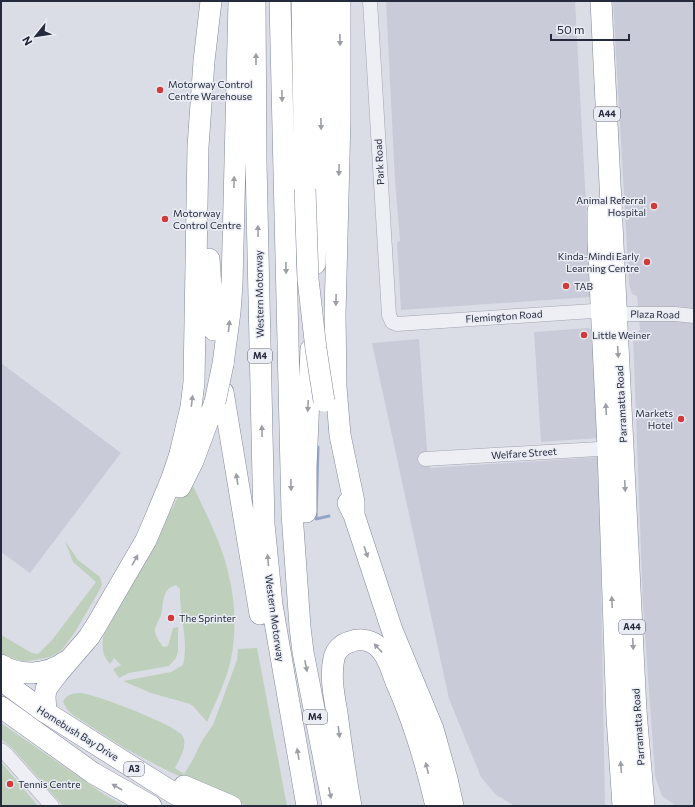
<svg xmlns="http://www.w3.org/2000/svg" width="695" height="807" viewBox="0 0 695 807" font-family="Commissioner,sans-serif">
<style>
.built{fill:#c9ccd8}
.green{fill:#bed0bc}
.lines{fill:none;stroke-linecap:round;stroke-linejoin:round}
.stream{stroke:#94a5c8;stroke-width:3}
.minor-casing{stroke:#a1a4b0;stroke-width:15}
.highway-casing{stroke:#82889d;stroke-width:22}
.minor{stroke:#edeff4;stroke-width:14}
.highway{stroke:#fff;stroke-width:21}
.highway-bridge-casing{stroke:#82889d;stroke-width:22;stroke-linecap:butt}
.highway-bridge{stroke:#fff;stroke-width:21}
.oneway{fill:#9d9fa7}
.poi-dot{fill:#d13a3a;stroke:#eaedf4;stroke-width:1.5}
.labels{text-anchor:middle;stroke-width:3;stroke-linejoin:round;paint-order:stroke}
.shield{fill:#eaedf4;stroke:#606473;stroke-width:1}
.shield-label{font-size:9px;font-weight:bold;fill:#252a3c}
.poi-label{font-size:10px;fill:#252a3c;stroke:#eaedf4;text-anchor:start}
.street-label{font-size:10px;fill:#252a3c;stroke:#eaedf4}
</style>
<rect width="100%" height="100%" fill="#dbdde6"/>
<path class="built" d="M386 1H575L591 297 401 310 397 242 400 241 395 181Z
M613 1H694V806H676L662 796 655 776 643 606 633 336 640 330 637 296 632 294 629 284Z
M589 328 594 334 598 438 541 442 534 332Z
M419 339 427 450 430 468 599 457 605 806H515L496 795 481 777 449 699 372 343Z
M1 363 121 453 30 573 1 552Z"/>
<path class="green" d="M189 477C202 506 220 539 227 568 235 597 237 630 231 659 226 681 216 702 207 722L194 707 190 704 151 693 123 681 171 672 183 665C189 639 179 615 180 589L176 585C161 589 164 604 161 615 159 620 156 624 155 630 155 636 160 642 163 647L168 646 173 628 178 627V651L176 658 169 666 129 673 119 678 113 669 121 665 114 658 110 664C102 654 102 649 103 637Z
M65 541 78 560 100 577 102 585 99 591 75 632 61 651 50 657 24 662 1 654V635L32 653 38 654 52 640 96 582 73 562Z
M257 648 287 806H247L168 771 126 749 73 715 67 709 63 702C65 696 72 693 78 693 92 692 172 724 181 734 182 734 184 739 184 739 186 749 179 760 175 768L184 774 192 761 203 739 213 725 237 660 238 649Z
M1 723 105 795 125 806H63L14 750 1 739Z
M1 762 38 806H1Z"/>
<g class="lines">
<path class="stream" d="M318 447 316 519 329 516"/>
<defs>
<path id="minor" d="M370 1 389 315 392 322 397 324 593 311 629 314H675L694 316
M425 459 616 448
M1 750 7 755 52 806"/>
<path id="highway" d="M255 1 256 162 264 524 272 605 307 806
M280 1 292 513 300 627 303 652 333 806
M302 1 305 189
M340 1V118L335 315 336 387 340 435 354 502V515
M601 1 636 711 644 806
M598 211V240L608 448 617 717 623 806
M209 259 214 330
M315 264 321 132 319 1
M223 364 230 312 232 284 239 1
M223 392 260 614
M180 487 193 461 215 402
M348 503 354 515 392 630 433 729 447 779 453 806
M306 512V467L311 349
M1 665C20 677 47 675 65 662
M1 680 42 710 175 794 199 806
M1 707 93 773 151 806
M46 713 45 697 46 689 58 673 89 637 96 626 146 540 155 519 172 478 180 454 191 407 194 382 198 147 204 61 211 1
M184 786 231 806
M351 806C345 775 341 744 337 713 334 696 330 676 334 658 336 650 342 644 350 642 357 639 366 639 373 643 386 650 391 669 396 682 414 722 426 763 436 806"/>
</defs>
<use href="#minor" class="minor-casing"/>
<use href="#highway" class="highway-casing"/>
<use href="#minor" class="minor"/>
<use href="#highway" class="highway"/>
<defs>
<path id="highway-bridge" d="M305 189 308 279 316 349 324 401
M215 402 223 364"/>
</defs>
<use href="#highway-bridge" class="highway-bridge-casing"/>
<use href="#highway-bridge" class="highway-bridge"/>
</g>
<defs><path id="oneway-solid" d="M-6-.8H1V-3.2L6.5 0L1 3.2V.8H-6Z"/></defs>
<g class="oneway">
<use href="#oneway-solid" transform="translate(340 40) rotate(89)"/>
<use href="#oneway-solid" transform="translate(256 59) rotate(-90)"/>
<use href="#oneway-solid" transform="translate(282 96) rotate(89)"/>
<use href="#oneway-solid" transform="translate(321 124) rotate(89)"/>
<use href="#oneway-solid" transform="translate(339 170) rotate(91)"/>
<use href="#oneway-solid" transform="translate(234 182) rotate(-89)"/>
<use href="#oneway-solid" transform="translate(258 231) rotate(-91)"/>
<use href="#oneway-solid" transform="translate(286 268) rotate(89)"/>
<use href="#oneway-solid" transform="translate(336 300) rotate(91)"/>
<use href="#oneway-solid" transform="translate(229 326) rotate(-84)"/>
<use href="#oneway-solid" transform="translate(618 352) rotate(87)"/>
<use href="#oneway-solid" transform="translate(192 401) rotate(-83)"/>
<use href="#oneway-solid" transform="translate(308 406) rotate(93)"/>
<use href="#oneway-solid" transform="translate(606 409) rotate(-93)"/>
<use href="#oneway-solid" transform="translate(262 431) rotate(-91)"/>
<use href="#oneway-solid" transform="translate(237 479) rotate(-99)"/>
<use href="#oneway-solid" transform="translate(291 485) rotate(89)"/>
<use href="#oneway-solid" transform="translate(625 486) rotate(87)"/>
<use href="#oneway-solid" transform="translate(366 552) rotate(71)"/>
<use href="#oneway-solid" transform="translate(135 560) rotate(-60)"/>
<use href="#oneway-solid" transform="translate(268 560) rotate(-95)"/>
<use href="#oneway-solid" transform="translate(612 602) rotate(-92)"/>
<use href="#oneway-solid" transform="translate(633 644) rotate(87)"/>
<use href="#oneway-solid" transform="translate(378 648) rotate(-133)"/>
<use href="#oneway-solid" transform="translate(306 666) rotate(79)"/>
<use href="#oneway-solid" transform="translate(339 732) rotate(82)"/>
<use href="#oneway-solid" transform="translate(298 754) rotate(-100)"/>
<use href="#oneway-solid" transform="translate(621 767) rotate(-94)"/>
<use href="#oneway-solid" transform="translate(427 768) rotate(-104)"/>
<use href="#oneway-solid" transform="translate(117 787) rotate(-150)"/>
<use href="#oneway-solid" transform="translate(330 793) rotate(78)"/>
</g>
<g class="poi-dot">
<circle cx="160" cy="90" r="4"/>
<circle cx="654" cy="206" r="4"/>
<circle cx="165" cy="219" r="4"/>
<circle cx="647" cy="262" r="4"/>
<circle cx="566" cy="286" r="4"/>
<circle cx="584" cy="335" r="4"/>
<circle cx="681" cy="419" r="4"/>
<circle cx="171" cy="618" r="4"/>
<circle cx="10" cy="784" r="4"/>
</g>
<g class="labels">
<g class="shield">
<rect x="594" y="107" width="26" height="14" rx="3"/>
<rect x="248" y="349" width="24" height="14" rx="3"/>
<rect x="619" y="620" width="26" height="14" rx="3"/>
<rect x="303" y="710" width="24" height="14" rx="3"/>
<rect x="124" y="762" width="20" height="14" rx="3"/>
</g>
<g class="shield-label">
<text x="607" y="117">A44</text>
<text x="260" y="359">M4</text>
<text x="632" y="630">A44</text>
<text x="315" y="720">M4</text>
<text x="134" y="772">A3</text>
</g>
<g class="poi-label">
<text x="168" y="88">Motorway Control<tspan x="168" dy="12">Centre Warehouse</tspan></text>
<text x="646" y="204" text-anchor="end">Animal Referral<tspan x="646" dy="12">Hospital</tspan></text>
<text x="173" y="217">Motorway<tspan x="173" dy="12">Control Centre</tspan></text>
<text x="639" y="260" text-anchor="end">Kinda-Mindi Early<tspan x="639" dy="12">Learning Centre</tspan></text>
<text x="574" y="290">TAB</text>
<text x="592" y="339">Little Weiner</text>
<text x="673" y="417" text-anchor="end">Markets<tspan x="673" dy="12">Hotel</tspan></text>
<text x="179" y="622">The Sprinter</text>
<text x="18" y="788">Tennis Centre</text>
</g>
<g class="street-label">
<text transform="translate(379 162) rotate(-93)" y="4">Park Road</text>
<text transform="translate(259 294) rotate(-91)" y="4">Western Motorway</text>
<text transform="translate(655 314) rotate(1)" y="4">Plaza Road</text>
<text transform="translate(504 316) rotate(-4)" y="4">Flemington Road</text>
<text transform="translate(621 404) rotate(-93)" y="4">Parramatta Road</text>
<text transform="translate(524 453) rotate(-4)" y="4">Welfare Street</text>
<text transform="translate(275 618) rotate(82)" y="4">Western Motorway</text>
<text transform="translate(638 727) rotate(-94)" y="4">Parramatta Road</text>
<text transform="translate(78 733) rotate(32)" y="4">Homebush Bay Drive</text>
</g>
</g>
<rect width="695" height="807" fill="none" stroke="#252a3c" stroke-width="4"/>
<g transform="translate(36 36) rotate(240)" stroke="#eaedf4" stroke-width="3" paint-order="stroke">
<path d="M0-3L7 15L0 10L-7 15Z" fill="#252a3c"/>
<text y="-6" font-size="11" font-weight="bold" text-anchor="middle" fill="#252a3c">N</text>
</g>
<path d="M551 34v6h78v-6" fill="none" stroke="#252a3c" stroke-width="2"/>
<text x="557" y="34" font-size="12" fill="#252a3c" stroke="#eaedf4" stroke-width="3" paint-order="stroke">50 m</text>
</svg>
